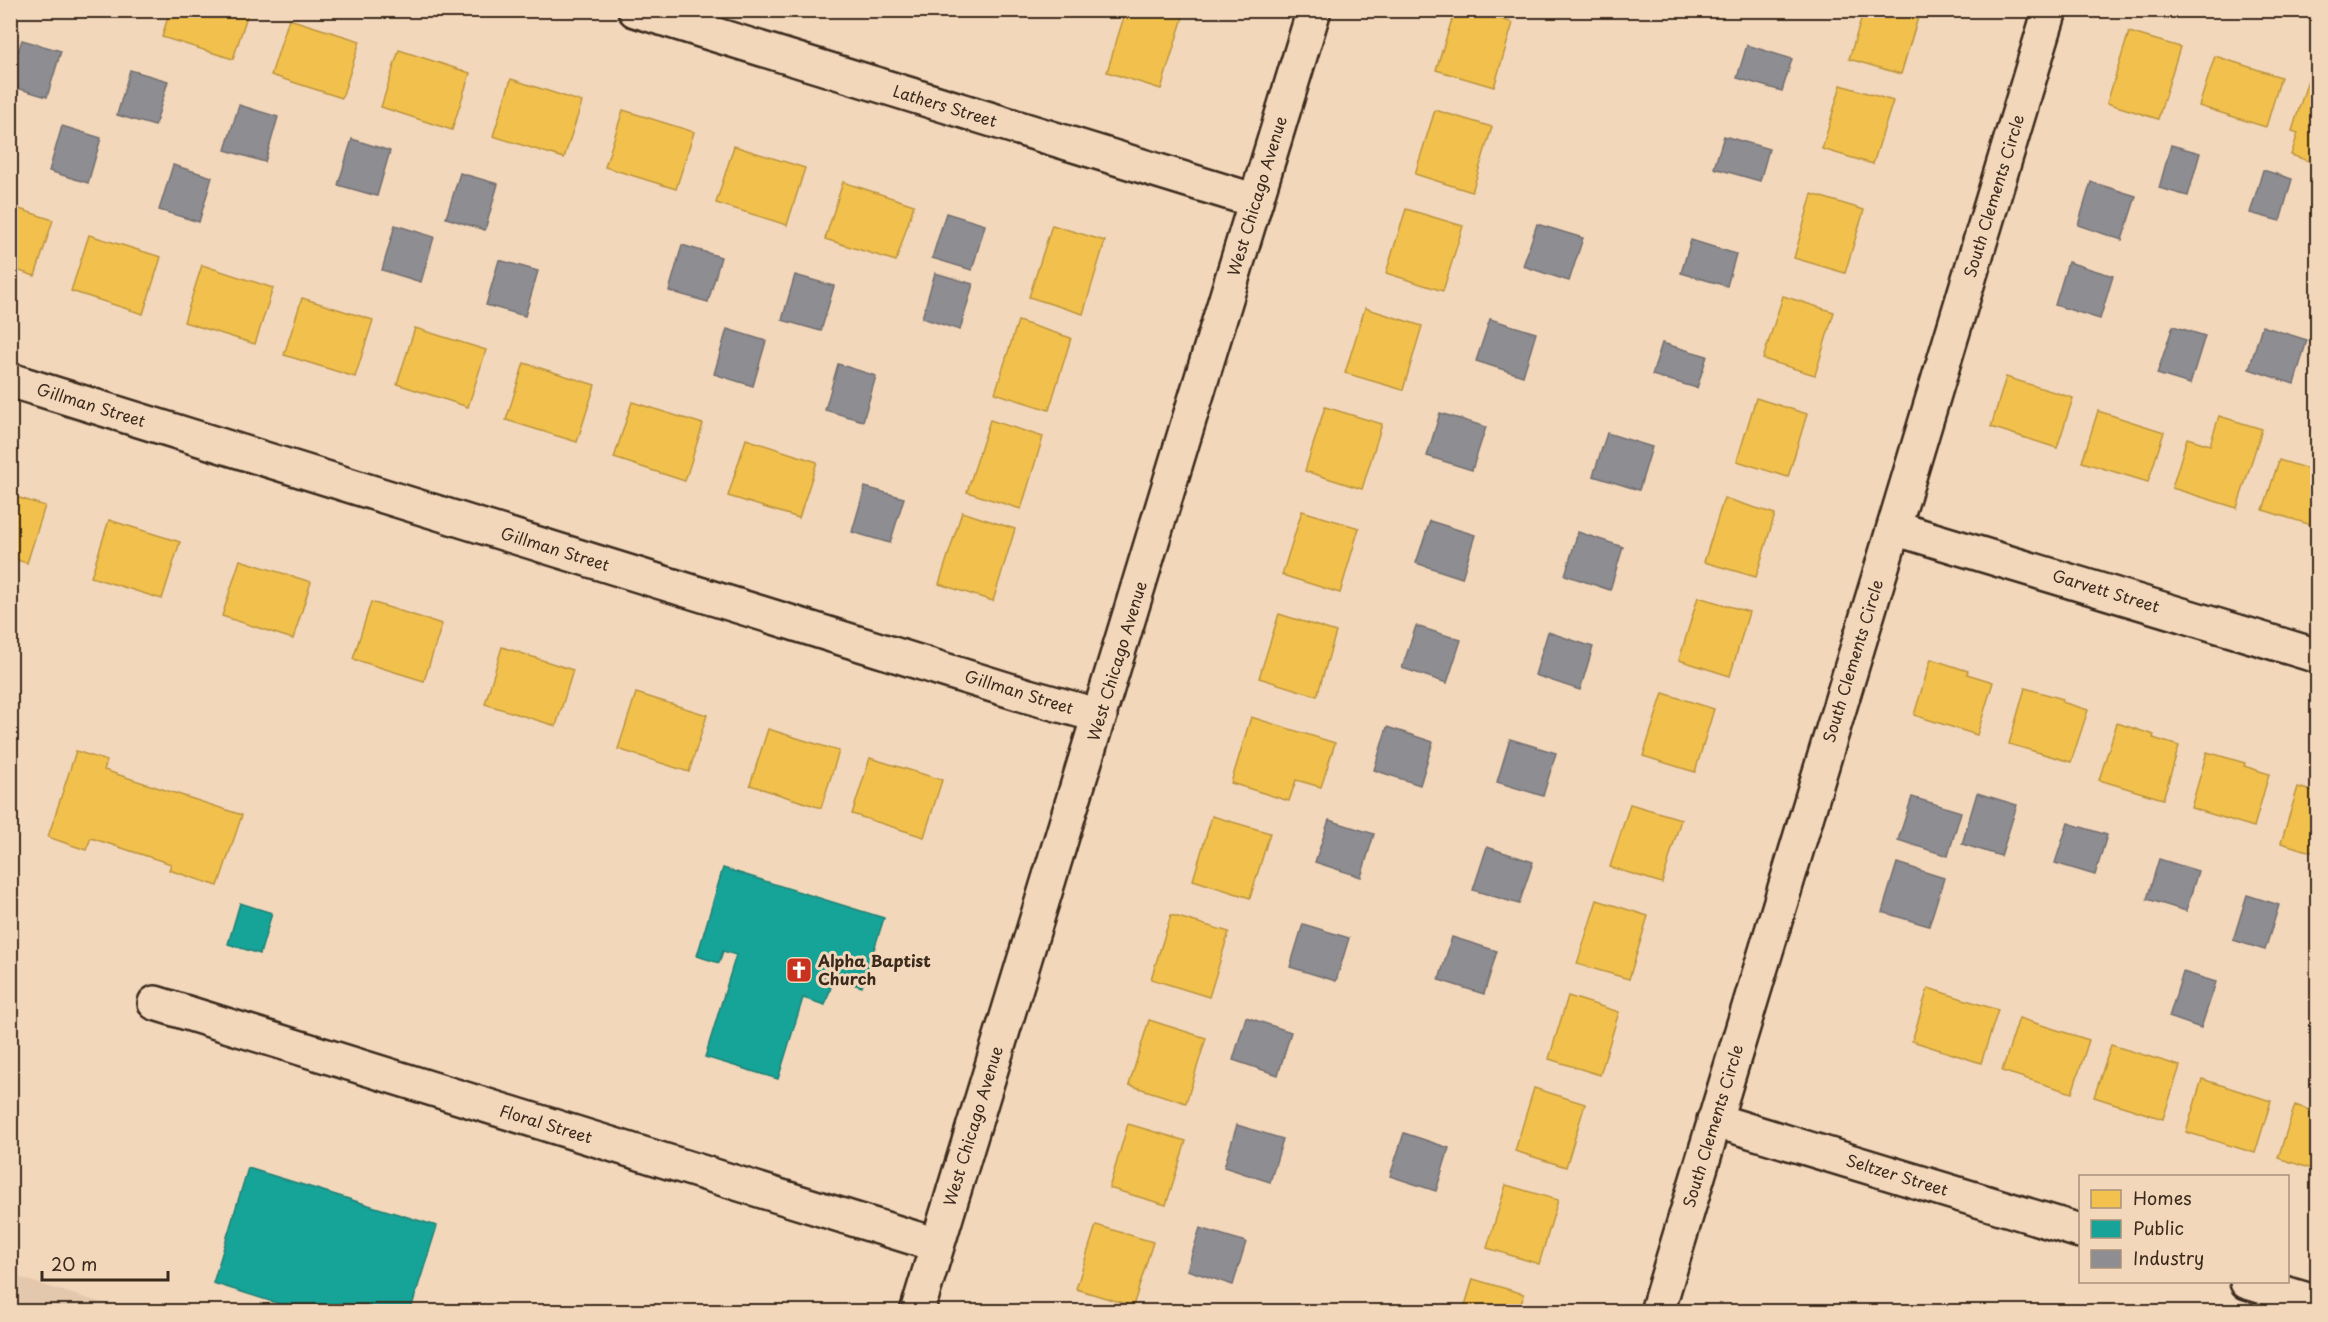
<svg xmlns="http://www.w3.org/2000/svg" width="2328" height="1322" viewBox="0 0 2328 1322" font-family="'Playpen Sans',sans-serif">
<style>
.built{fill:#e4c8ad}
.homes{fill:#f2c14e;stroke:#bb9440;stroke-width:1.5}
.public{fill:#17a398;stroke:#227f73;stroke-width:1.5}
.industry{fill:#8d8d92;stroke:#746f6f;stroke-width:1.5}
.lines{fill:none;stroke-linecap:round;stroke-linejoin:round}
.minor-casing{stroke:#3b2a1e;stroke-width:38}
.minor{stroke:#f3d7ba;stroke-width:33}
.labels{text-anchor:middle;stroke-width:6;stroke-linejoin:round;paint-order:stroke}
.street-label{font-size:16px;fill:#3b2a1e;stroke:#f3d7ba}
.poi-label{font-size:16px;font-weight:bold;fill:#3b2a1e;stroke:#f3d7ba;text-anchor:start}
</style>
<rect width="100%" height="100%" fill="#f3d7ba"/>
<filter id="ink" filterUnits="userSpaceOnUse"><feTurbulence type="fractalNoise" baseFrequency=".0167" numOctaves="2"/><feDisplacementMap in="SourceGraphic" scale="12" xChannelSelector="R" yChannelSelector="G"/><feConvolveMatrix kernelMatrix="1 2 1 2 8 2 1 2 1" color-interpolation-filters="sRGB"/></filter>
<g filter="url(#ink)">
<path class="built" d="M11 1275 128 1311H11Z"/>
<path class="homes" d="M170 10H249L233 59 162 37Z
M1126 10H1162L1183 17 1161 89 1107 72Z
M1455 10H1473L1513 23 1494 87 1436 70Z
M1864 10 1920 11 1901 74 1849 59Z
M289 19 360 41 342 98 271 75Z
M2129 32 2180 47 2158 119 2107 103Z
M399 50 470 73 452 130 381 107Z
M2215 56 2281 77 2266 127 2199 106Z
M511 79 582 102 564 158 493 136Z
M2308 80 2318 83V154L2315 163 2291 155 2298 133 2292 131Z
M1841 85 1893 101 1873 164 1822 149Z
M623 110 694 132 676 189 605 167Z
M1435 110 1492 127 1472 192 1415 174Z
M734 146 805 168 787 225 716 203Z
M843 182 914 205 896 261 825 239Z
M1812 194 1864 210 1845 273 1794 258Z
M10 206 53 220 35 276 10 268Z
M1406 209 1463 226 1443 291 1386 273Z
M1052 225 1105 241 1083 314 1029 297Z
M89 235 161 257 143 314 71 291Z
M202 265 273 288 255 344 184 322Z
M1783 296 1834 312 1815 375 1763 359Z
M302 298 373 320 355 377 284 355Z
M1365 308 1422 326 1403 390 1345 373Z
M1018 321 1071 338 1049 410 995 393Z
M415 328 486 350 468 407 397 384Z
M524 363 595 385 577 442 506 420Z
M2006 377 2073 398 2057 448 1991 427Z
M1756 398 1807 414 1788 477 1737 461Z
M632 402 703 424 685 481 614 458Z
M1325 407 1382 424 1362 489 1305 471Z
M2098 411 2164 432 2148 482 2082 462Z
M2219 416 2262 429 2237 508 2172 488 2187 438 2210 445Z
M990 420 1043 437 1021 509 967 492Z
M746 439 817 462 799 518 728 496Z
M2279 460 2318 472V527L2263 510Z
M10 495 45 506 27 563 10 558Z
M1724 498 1775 514 1756 577 1704 562Z
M1302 511 1359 528 1340 593 1282 575Z
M962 512 1015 529 993 601 939 584Z
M109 520 180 542 162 599 91 577Z
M240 560 311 582 293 639 222 616Z
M1698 597 1749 612 1730 676 1679 660Z
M371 602 442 624 424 681 353 659Z
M1279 614 1336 632 1317 696 1259 678Z
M502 647 573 670 556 726 485 704Z
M1931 659 1968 671 1967 674 1993 682 1977 735 1914 715Z
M2025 688 2063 699 2062 702 2088 710 2071 762 2009 744Z
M636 693 707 715 689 772 618 749Z
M1663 693 1714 709 1695 772 1643 756Z
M1251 717 1335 743 1321 787 1296 780 1289 801 1231 783Z
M2117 723 2154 735 2153 738 2179 746 2163 799 2099 780Z
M768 729 839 751 821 808 750 785Z
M76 751 107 761 104 770 242 815 218 886 169 870 171 864 91 838 86 850 48 837Z
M2207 752 2245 763 2244 766 2269 774 2254 827 2191 808Z
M870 758 942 780 924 837 852 814Z
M2298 787 2318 793V854L2281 843Z
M1630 804 1681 819 1662 883 1610 867Z
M1212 816 1270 833 1250 898 1193 880Z
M1597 900 1648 916 1629 979 1577 964Z
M1171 915 1229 932 1209 997 1151 979Z
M1928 988 1998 1010 1981 1063 1912 1041Z
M1568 996 1619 1012 1600 1075 1549 1059Z
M2019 1018 2089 1040 2072 1093 2002 1071Z
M1149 1020 1206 1038 1186 1103 1129 1085Z
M2111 1045 2180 1066 2163 1119 2094 1097Z
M2202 1079 2271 1101 2255 1153 2186 1132Z
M1534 1088 1585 1104 1566 1167 1515 1151Z
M2295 1105 2318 1113V1171L2278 1158Z
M1128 1124 1186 1141 1166 1205 1109 1188Z
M1506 1185 1558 1200 1539 1264 1487 1248Z
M1096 1225 1153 1242 1133 1306 1076 1289Z
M1473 1279 1524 1294 1519 1312H1463Z"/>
<path class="public" d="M723 868 884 918 862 987 834 978 825 1005 803 998 778 1079 705 1057 736 955 723 951 719 963 697 956Z
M240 903 272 913 260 954 228 944Z
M248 1168 437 1226 410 1312H305L213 1283Z"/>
<path class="industry" d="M22 40 61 51 47 97 10 86V77Z
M1747 45 1792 59 1782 91 1737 78Z
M130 70 168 81 155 126 117 115Z
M239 105 278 117 265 162 225 150Z
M62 126 101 138 88 183 49 171Z
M1724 136 1769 149 1760 181 1714 168Z
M352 139 390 151 377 196 338 185Z
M2171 145 2200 153 2188 196 2159 188Z
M173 165 212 177 199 222 159 210Z
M2263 170 2292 179 2280 221 2250 213Z
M460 173 498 184 485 230 446 218Z
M2091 182 2136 196 2122 240 2078 225Z
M946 213 985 225 972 270 932 258Z
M1537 224 1583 238 1569 281 1523 266Z
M395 225 434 237 421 282 382 270Z
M1691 240 1736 254 1727 286 1681 273Z
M682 245 721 257 708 302 669 291Z
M499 260 538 271 525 316 486 305Z
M2068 262 2113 276 2100 319 2055 305Z
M935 273 973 284 960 330 922 318Z
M795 275 834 286 821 331 782 320Z
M1490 319 1536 333 1523 376 1476 361Z
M2173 326 2205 336 2190 384 2157 374Z
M2262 326 2307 340 2294 384 2249 369Z
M727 329 766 341 753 386 714 374Z
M1662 343 1707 356 1697 388 1652 375Z
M838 364 876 376 863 421 825 410Z
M1440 413 1486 427 1472 470 1427 456Z
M1607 433 1652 447 1639 490 1593 476Z
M865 487 904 498 890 543 852 532Z
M1430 521 1475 535 1462 578 1416 563Z
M1578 532 1623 547 1610 590 1565 575Z
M1416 626 1461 640 1447 683 1402 668Z
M1548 632 1593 647 1580 690 1535 675Z
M1387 727 1433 742 1420 785 1374 770Z
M1510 739 1556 753 1543 796 1497 782Z
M1977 793 2017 805 2001 856 1962 844Z
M1912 797 1961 812 1948 856 1898 840Z
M1329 820 1374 834 1361 877 1315 862Z
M2068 823 2107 835 2095 875 2055 863Z
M1487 847 1533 862 1519 904 1473 890Z
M2159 859 2198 871 2186 911 2147 899Z
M1897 863 1944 878 1929 926 1882 912Z
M2247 895 2279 905 2265 950 2233 940Z
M1303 924 1349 938 1336 981 1290 967Z
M1452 937 1497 951 1484 994 1439 980Z
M2183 972 2216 982 2201 1028 2169 1017Z
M1246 1017 1291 1032 1278 1075 1233 1060Z
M1237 1125 1283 1139 1270 1182 1224 1167Z
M1404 1133 1449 1148 1436 1191 1390 1176Z
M1200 1228 1246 1242 1233 1285 1187 1270Z"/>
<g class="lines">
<defs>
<path id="minor" d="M635 10 1256 201
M10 380 1028 696 1100 716
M1894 528 2318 656
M155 1003 937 1245
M1714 1120 2080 1231
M2247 1282 2318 1303
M917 1312 1314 10
M1657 1312 2050 10"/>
</defs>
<use href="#minor" class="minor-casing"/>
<use href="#minor" class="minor"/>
</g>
</g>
<defs>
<symbol id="church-square" viewBox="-11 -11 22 22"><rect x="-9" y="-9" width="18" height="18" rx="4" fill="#c8321e" stroke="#f3d7ba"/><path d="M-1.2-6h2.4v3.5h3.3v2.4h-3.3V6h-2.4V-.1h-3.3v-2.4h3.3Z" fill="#fff"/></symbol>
</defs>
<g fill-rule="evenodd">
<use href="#church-square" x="784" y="955" width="30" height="30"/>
</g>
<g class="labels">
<g class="street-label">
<text transform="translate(945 106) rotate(17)" y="6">Lathers Street</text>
<text transform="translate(1257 196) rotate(-73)" y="6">West Chicago Avenue</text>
<text transform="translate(1994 196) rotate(-73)" y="6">South Clements Circle</text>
<text transform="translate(91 405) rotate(17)" y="6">Gillman Street</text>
<text transform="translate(555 549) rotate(17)" y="6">Gillman Street</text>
<text transform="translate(2106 591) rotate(17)" y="6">Garvett Street</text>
<text transform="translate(1117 661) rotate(-73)" y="6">West Chicago Avenue</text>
<text transform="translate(1853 661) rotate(-73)" y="6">South Clements Circle</text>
<text transform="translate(1019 692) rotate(17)" y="6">Gillman Street</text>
<text transform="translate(546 1124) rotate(17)" y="6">Floral Street</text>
<text transform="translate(973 1126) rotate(-73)" y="6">West Chicago Avenue</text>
<text transform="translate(1713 1126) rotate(-73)" y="6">South Clements Circle</text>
<text transform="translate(1897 1175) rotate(17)" y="6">Seltzer Street</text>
</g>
<g class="poi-label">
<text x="818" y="967">Alpha Baptist<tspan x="818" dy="18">Church</tspan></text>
</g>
</g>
<rect width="2328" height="1322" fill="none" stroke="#f3d7ba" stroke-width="36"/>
<rect x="18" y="18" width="2292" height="1286" fill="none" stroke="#3b2a1e" stroke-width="2" filter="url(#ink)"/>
<rect x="2079" y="1175" width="210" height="108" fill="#f3d7ba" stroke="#a9927c" stroke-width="1.5"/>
<rect x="2091" y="1190" width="30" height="18" fill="#f2c14e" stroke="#a9927c" stroke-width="1.5"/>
<text x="2133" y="1205" font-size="18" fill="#3b2a1e">Homes</text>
<rect x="2091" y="1220" width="30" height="18" fill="#17a398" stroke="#a9927c" stroke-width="1.5"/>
<text x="2133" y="1235" font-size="18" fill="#3b2a1e">Public</text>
<rect x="2091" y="1250" width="30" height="18" fill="#8d8d92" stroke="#a9927c" stroke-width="1.5"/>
<text x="2133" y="1265" font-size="18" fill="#3b2a1e">Industry</text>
<path d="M42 1271v9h126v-9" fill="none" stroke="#3b2a1e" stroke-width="3"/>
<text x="51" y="1271" font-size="18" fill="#3b2a1e" stroke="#f3d7ba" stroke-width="4.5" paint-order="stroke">20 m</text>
</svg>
